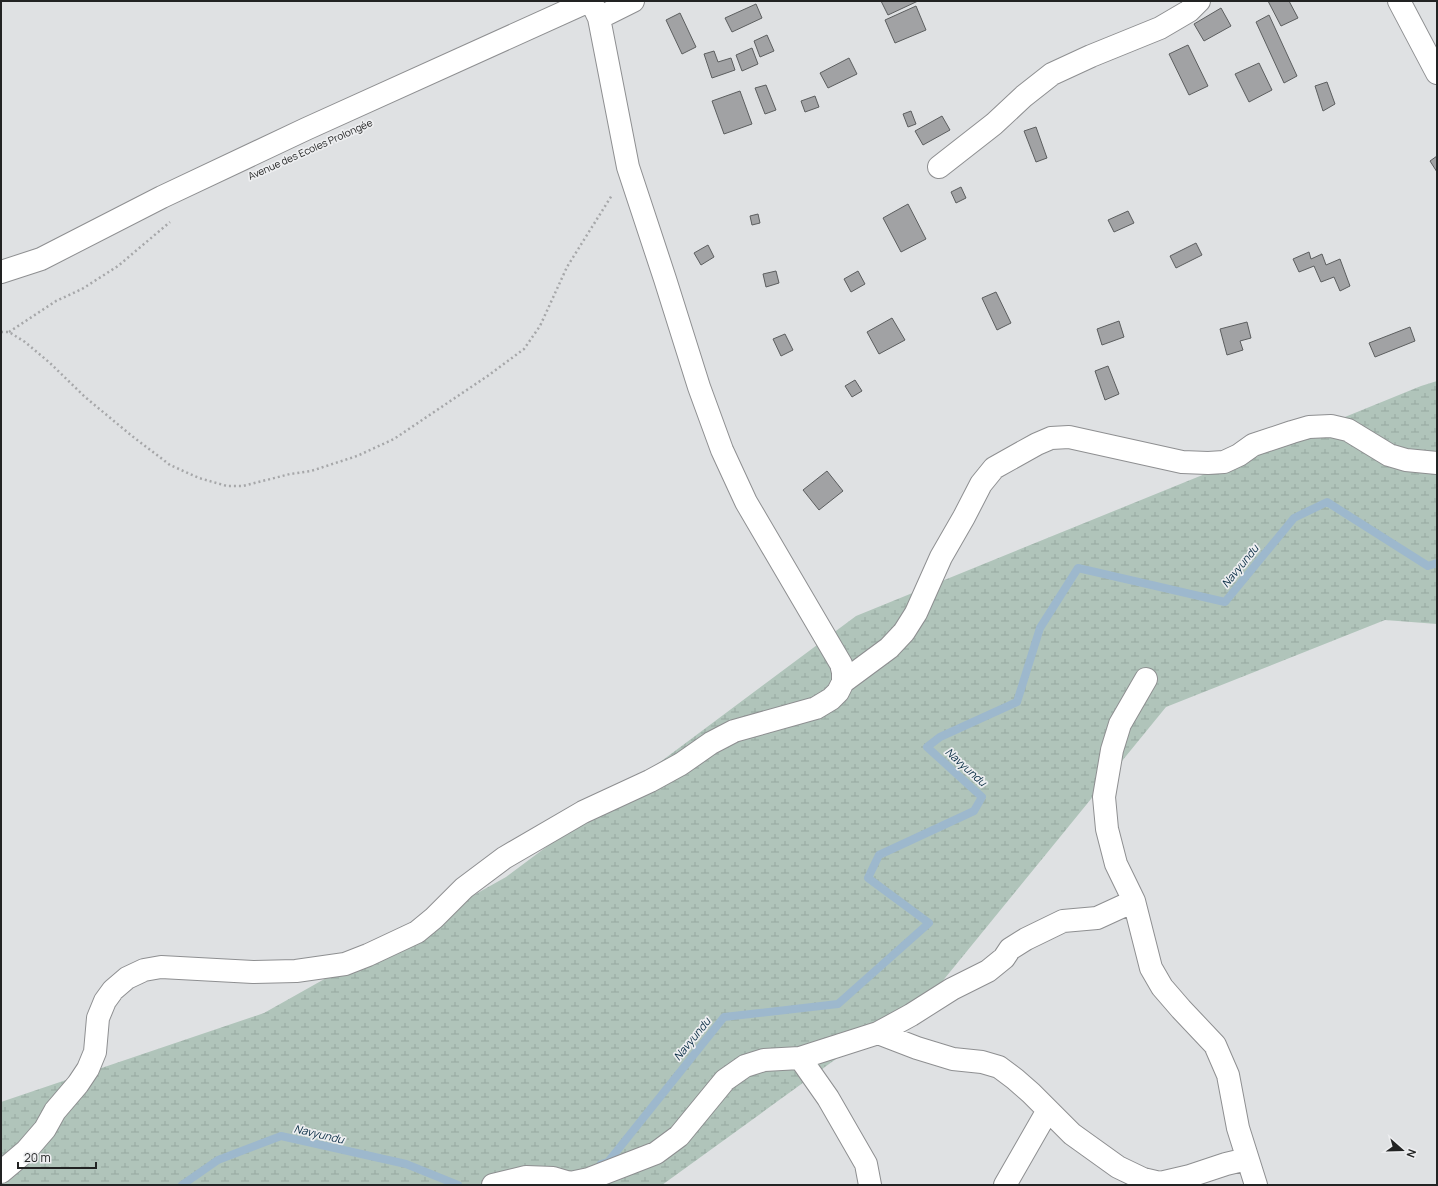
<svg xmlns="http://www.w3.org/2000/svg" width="1438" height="1186" viewBox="0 0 1438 1186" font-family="Manrope,sans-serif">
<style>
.wetland{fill:url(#wetland-marsh)}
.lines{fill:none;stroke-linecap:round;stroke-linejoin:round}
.stream{stroke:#9db8cd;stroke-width:8}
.building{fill:#a1a2a4;stroke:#5c5e5f}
.minor-casing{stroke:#8e8f91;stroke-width:24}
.path{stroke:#a6a7a9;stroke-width:2.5;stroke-dasharray:2 3;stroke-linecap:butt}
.minor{stroke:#fff;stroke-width:22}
.labels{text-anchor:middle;stroke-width:3.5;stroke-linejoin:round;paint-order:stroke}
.street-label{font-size:10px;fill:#222323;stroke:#edeef0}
.water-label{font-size:11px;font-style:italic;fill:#082c44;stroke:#edeef0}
</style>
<defs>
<pattern id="wetland-marsh" width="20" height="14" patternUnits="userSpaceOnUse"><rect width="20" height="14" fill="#b0c4ba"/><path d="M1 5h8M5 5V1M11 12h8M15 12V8" fill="none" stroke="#97a8a0"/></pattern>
</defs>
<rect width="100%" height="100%" fill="#dfe1e3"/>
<path class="wetland" d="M1437 381V624L1385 620 1166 707 941 983 662 1185H1V1102L264 1013 506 877 856 616 1421 386Z"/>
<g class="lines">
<path class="stream" d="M601 1164 608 1162 724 1017 838 1004 929 923 868 878 879 855 974 811 982 797 927 747 940 737 1017 702 1040 628 1078 568 1225 602 1294 518 1327 502 1428 566 1437 563
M182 1185 218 1160 281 1136 406 1164 458 1185"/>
</g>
<path class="building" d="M881 1H918L888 15Z
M1268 1H1289L1298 18 1281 26Z
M756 4 762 18 732 32 725 18Z
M916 6 926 30 895 43 885 20Z
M1221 8 1231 26 1204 41 1194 24Z
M680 13 696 47 682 54 666 20Z
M1269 15 1297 76 1284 83 1256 22Z
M767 35 774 51 760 57 754 41Z
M1188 45 1208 86 1189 95 1169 54Z
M752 48 758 64 742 71 736 55Z
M714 51 718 62 731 58 735 70 712 78 704 54Z
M849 58 857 74 828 88 820 73Z
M1259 63 1272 90 1249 102 1235 74Z
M1327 82 1335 104 1323 111 1315 86Z
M766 85 776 110 765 114 755 88Z
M740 91 752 124 724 134 712 101Z
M815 96 819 107 805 112 801 101Z
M911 111 916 124 908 127 903 114Z
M942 116 950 130 923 145 915 131Z
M1036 127 1047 158 1036 162 1024 131Z
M1437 156V172L1430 161Z
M961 187 966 198 956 203 951 192Z
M908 204 926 239 901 252 883 218Z
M1128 211 1134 223 1114 232 1108 220Z
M758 214 760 223 752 225 750 216Z
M1196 243 1202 255 1176 268 1170 256Z
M708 245 714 257 701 265 694 253Z
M1309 252 1311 259 1322 254 1326 265 1340 259 1350 286 1340 291 1334 277 1321 282 1314 266 1299 272 1293 259Z
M776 271 779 283 766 287 763 274Z
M858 271 865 284 851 292 844 279Z
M996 292 1011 323 997 330 982 298Z
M892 318 905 340 879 354 867 332Z
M1119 321 1124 337 1102 345 1097 329Z
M1247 322 1251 338 1240 341 1243 350 1227 355 1220 329Z
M1410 327 1415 341 1375 357 1369 343Z
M785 334 793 350 781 356 773 339Z
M1108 366 1119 394 1105 400 1095 371Z
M855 380 862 391 852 397 845 386Z
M827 471 843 491 819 510 803 490Z"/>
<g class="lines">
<defs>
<path id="minor" d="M1399 1 1437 73
M599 18 633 1
M939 167 994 124 1024 96 1052 74 1091 56 1160 28 1189 11 1199 1
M1 272 41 259 162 197 306 129 589 1
M1146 679 1120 724 1112 750 1104 797 1107 829 1116 864 1134 901 1151 968 1162 987 1181 1009 1215 1045 1228 1075 1238 1128 1256 1185
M843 682 889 648 904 632 916 613 941 557 964 517 981 484 994 468 1037 444 1051 438 1069 437 1182 462 1208 463 1224 462 1239 455 1253 445 1292 432 1309 427 1331 426 1348 430 1389 455 1406 460 1437 463
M878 1033 917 1048 953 1059 982 1062 999 1067 1015 1079 1031 1093 1072 1134 1118 1167 1143 1179 1160 1183 1190 1176 1226 1164 1247 1159
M800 1058 828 1098 866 1164 870 1185
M1 1172 26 1151 45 1129 55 1111 78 1084 88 1069 95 1052 98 1018 105 1001 113 990 127 978 144 970 161 967 253 972 296 971 345 964 368 955 417 932 434 918 464 888 504 858 583 812 650 781 681 764 711 743 734 731 816 708 831 699 838 692 843 682V672L841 664 746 502 722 450 699 387 665 279 628 167 599 18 591 1
M493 1185 526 1177 553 1178 570 1183 589 1179 656 1153 679 1136 725 1080 745 1066 764 1060 800 1058 878 1033 911 1015 952 989 988 971 1004 958 1010 949 1026 939 1063 921 1097 918 1134 901
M1005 1185 1048 1110"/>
</defs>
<use href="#minor" class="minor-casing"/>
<path class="path" d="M1 332H9L25 342 50 363 85 397 132 436 170 465 199 478 227 486H243L290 474 311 471 357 456 394 439 489 375 524 349 540 326 567 267 612 195
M9 332 56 301 82 289 118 266 170 222"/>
<use href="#minor" class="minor"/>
</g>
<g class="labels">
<g class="street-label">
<text transform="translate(310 149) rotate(-24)" y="4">Avenue des Ecoles Prolongée</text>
</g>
<g class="water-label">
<text transform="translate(1240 566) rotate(-51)" y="4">Navyundu</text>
<text transform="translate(966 767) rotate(42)" y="4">Navyundu</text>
<text transform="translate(692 1039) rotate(-51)" y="4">Navyundu</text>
<text transform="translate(319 1134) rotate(13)" y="4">Navyundu</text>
</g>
</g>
<rect width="1438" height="1186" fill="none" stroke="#222323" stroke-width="4"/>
<g transform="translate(1402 1150) rotate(110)" stroke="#edeef0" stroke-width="3" paint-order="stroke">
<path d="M0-3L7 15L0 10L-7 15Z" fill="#222323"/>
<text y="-6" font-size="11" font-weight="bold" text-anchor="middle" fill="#222323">N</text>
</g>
<path d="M18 1162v6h78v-6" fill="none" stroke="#222323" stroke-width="2"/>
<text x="24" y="1162" font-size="12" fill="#222323" stroke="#edeef0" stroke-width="3" paint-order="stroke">20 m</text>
</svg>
